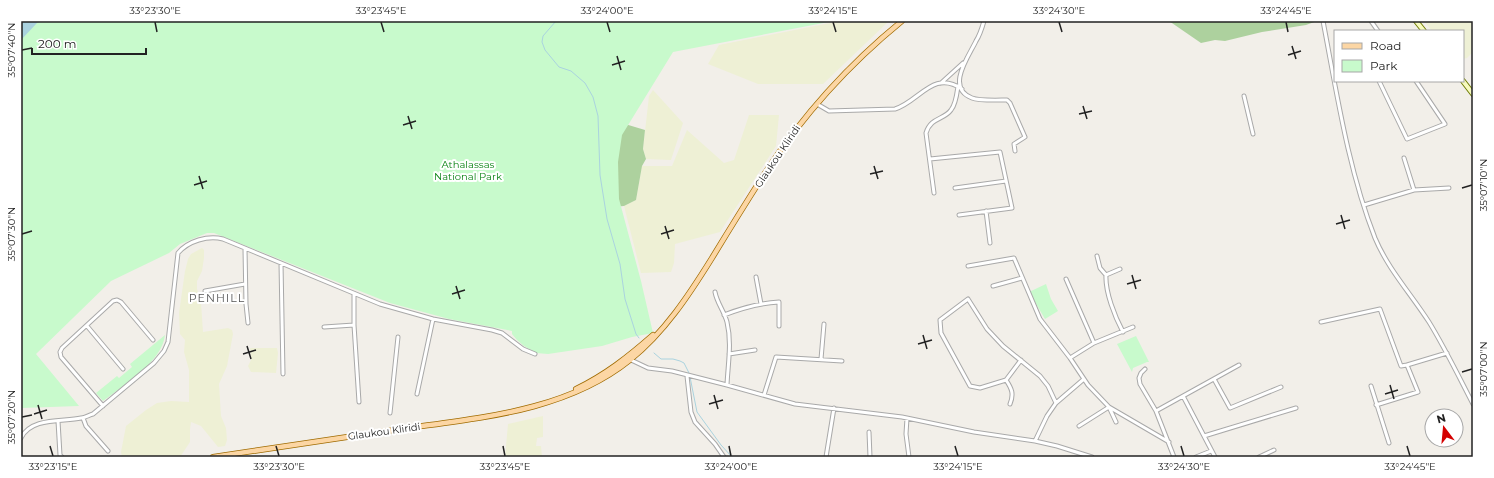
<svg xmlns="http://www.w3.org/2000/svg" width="1494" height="478" viewBox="0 0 1494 478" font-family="Montserrat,sans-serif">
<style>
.farmland{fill:#eef0d5}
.forest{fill:#add19e}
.park{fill:#c8facc}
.water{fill:#aad3df}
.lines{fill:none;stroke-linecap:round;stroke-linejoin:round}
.stream{stroke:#aad3df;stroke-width:1}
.minor-casing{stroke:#a9a9a9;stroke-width:5}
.secondary-casing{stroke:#707d05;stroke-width:6}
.primary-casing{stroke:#a06b00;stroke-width:6}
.minor{stroke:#fff;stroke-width:3}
.secondary{stroke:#f7fabf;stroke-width:4}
.primary{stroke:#fcd6a4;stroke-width:4.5}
.ticks{fill:none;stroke:#222;stroke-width:1.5}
.labels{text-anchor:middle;stroke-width:4;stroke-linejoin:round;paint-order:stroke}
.street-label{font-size:10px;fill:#222;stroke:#fff}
.park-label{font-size:10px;fill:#0c8416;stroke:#fff}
.neighbourhood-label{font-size:11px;letter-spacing:1px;fill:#555;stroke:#fff}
.neatline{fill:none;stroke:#222;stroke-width:1.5}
.ticks-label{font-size:10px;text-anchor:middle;fill:#222}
</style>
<rect width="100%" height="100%" fill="#f2efe9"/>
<path class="farmland" d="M840 21H889L823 84H758L708 64 719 45Z
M1424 21H1449H1448L1452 22 1451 21H1473V52L1467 58 1463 59V31H1432Z
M653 90 683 123 671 160 646 159 643 149 649 96Z
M749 115H779L776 146 720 232 675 244 674 263 671 272 641 273 624 206 636 200 642 166H672L687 130 724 163 734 160Z
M202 248 204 250V258L202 271 197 281V289L201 303 203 332 228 328 232 330 233 334 227 366 219 384 221 416 226 428 227 440 225 446 218 447 201 426 191 422 190 429V442L180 457H122L121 452 126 426 146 410 157 403 171 401 189 402V370L184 352 185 340 180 334 179 313 185 271 188 259 191 254Z
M250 348H277L278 353 276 373 251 372 248 366 251 360Z
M543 416V437L537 438 536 446H541L542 457H505L508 424Z"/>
<path class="forest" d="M1169 21H1317L1306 25 1262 32 1225 41 1215 40 1201 43Z
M540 33 625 124 645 130 643 149 646 159 642 166 636 200 624 206 612 207Z"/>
<path class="park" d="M21 21H834L673 52 622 135 618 162 619 199 641 281 653 333 632 337 602 346 548 354 536 353 524 346 517 340 512 334V331L449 319 390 303 214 233H207L180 244 169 253 111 281 36 354 79 406 21 408Z
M1046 284 1051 299 1058 311 1045 319 1029 292Z
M165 335C162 362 124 385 103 401L96 393 117 376 119 378 132 367 130 364Z
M1136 336 1149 362H1147L1133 368 1132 372 1117 344Z"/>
<path class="water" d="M21 21H42L37 23 21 40Z"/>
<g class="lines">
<path class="stream" d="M556 21 543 36 542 42 545 50 559 67 571 71 585 83 593 97 598 116 600 175 607 219 620 264 625 299 636 334 639 338
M654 353 661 359H673L680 361 684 363 689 373
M690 377 697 412 721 445 732 457"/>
<defs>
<path id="minor" d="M984 21C982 28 980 35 976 41 969 56 945 88 972 98 979 101 999 100 1007 100L1010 103 1025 137 1014 144 1015 151
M1323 21C1337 94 1348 169 1375 238 1388 269 1411 294 1429 322 1445 348 1459 377 1473 404
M1371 21 1378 31
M1379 81 1407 139 1445 124 1416 81
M941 83 963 63
M1244 96 1253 134
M817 104 829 111 895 109C919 102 933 69 962 89
M1404 158 1414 190
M930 159 1000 152 1012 208 959 215
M955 188 1006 181
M934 193 926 133C931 117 944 120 951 110 956 104 957 93 958 86
M1364 205 1414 190 1449 188
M986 211 990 243
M245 249 246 304 248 323
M1097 256 1100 268 1106 275
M281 263 283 374
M968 266 1014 258 1040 319 1070 358 1088 385 1109 407 1116 422
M1120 269 1106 275C1105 292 1115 317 1123 332
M756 277 761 304
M1066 279 1094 343
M993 286 1022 278
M205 291 245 284
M715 292C717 303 724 311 727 322 732 343 728 363 727 385
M354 294V325L359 402
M724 315C742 308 760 303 779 302V326
M1321 322 1380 309 1401 366 1407 365 1418 392 1376 405
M87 326 123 369
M324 327 354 325
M729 354 755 350
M1070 358 1094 343 1133 327
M629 359 648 368 672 371 727 385 795 404 902 417 974 432 1035 441 1057 446 1092 457
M821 359 824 324
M1407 365 1447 353
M1145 369 1141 373 1139 378 1140 384 1156 411 1174 457
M687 376 691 412 695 422 715 444 724 457
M1214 379 1230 408 1281 387
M1006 380 980 388 970 386 941 333 940 320 968 299 987 329 1003 346 1040 376 1048 386 1056 403
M1371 386 1389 443
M417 394 433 319
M764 395 776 357 842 361
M1183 396 1215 457
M1010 404C1014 394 1012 389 1006 380L1021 360
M103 406 61 357 60 352 62 348 113 301 117 300 121 302 153 340
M1156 411 1239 365
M390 413 398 337
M83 418 86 426 108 451
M907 418 906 434 909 457
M58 421 60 455 62 457
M1079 426 1109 407 1169 442
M869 432 870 457
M1204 436 1296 408
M21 438C31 417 63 422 81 418 85 418 89 415 93 414L154 363 164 351 168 342 178 253C188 241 208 235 223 239L380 304 433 319 492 330 502 333 523 349 535 354
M1035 441 1047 416 1056 403 1084 379
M826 457 834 408
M1196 457 1211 451
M1259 457 1274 450"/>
<path id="secondary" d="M1416 21 1424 31
M1463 81 1473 94"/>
<path id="primary" d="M576 389C605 375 628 357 653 335
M213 457C273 448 334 439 394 430 475 418 564 413 630 360 664 333 689 295 712 258 729 230 747 201 765 173 803 115 848 65 902 21"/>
</defs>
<use href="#minor" class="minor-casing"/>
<use href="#secondary" class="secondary-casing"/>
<use href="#primary" class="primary-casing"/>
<use href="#minor" class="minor"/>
<use href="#secondary" class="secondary"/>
<use href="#primary" class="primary"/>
</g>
<path class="ticks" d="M155 22 157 32M381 22 384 32M607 22 610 32M833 22 836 32M1059 22 1062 32M1286 22 1288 32M1292 46 1296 59M22 50 32 48M1288 55 1301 51M617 56 621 70M612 65 625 61M1083 106 1087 119M1079 114 1092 111M408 116 412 129M403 125 416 121M874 166 878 179M870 174 883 171M199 176 203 189M194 185 207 181M1462 188 1472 185M1341 215 1345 229M1336 224 1350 220M665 226 669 239M22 234 32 231M661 234 674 230M1132 275 1136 289M1127 284 1141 280M456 286 460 299M452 294 465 290M923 335 927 349M918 344 932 340M247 346 251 359M243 354 256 350M1462 372 1472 369M1390 385 1394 399M1385 394 1398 390M714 395 718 409M709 404 723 400M38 405 42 419M34 414 47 410M22 417 32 415M50 446 53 456M276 446 279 456M503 446 505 456M729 446 731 456M955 446 958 456M1181 446 1184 456M1407 446 1410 456"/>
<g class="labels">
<g class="street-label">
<text transform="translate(777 156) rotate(-56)" y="4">Glaukou Kliridi</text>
<text transform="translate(384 431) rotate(-8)" y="4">Glaukou Kliridi</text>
</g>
<g class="park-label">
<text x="468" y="168">Athalassas<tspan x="468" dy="12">National Park</tspan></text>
</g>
<g class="neighbourhood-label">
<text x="217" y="302">PENHILL</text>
</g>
</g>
<rect width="1494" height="478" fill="none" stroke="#ffffff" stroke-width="44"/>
<rect x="1334" y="30" width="130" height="52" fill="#ffffff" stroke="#a7a7a7"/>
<rect x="1342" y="43" width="20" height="6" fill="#fcd6a4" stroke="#a7a7a7"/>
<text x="1370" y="50" font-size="12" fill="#222222">Road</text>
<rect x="1342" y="60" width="20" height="12" fill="#c8facc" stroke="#a7a7a7"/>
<text x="1370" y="70" font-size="12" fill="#222222">Park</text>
<g transform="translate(1444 428) rotate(344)"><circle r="19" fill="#ffffff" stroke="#a7a7a7"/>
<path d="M0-3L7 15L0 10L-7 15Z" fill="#d40000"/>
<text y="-6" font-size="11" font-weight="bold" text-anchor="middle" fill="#222222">N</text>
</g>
<path d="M32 48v6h114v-6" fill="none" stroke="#222222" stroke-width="2"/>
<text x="38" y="48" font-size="12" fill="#222222" stroke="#ffffff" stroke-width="3" paint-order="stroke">200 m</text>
<rect x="22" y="22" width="1450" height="434" class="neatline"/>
<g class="ticks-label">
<text x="155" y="14">33°23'30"E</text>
<text x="381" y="14">33°23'45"E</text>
<text x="607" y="14">33°24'00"E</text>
<text x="833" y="14">33°24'15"E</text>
<text x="1059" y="14">33°24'30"E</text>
<text x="1286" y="14">33°24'45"E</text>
<text transform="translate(11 50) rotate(-90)" y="4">35°07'40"N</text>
<text transform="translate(1483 185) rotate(-90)" y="4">35°07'10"N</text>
<text transform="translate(11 234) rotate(-90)" y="4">35°07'30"N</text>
<text transform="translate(1483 369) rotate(-90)" y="4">35°07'00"N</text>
<text transform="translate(11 417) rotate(-90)" y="4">35°07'20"N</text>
<text x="53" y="470">33°23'15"E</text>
<text x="279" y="470">33°23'30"E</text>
<text x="505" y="470">33°23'45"E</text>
<text x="731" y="470">33°24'00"E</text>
<text x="958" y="470">33°24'15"E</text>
<text x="1184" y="470">33°24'30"E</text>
<text x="1410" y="470">33°24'45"E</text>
</g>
</svg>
